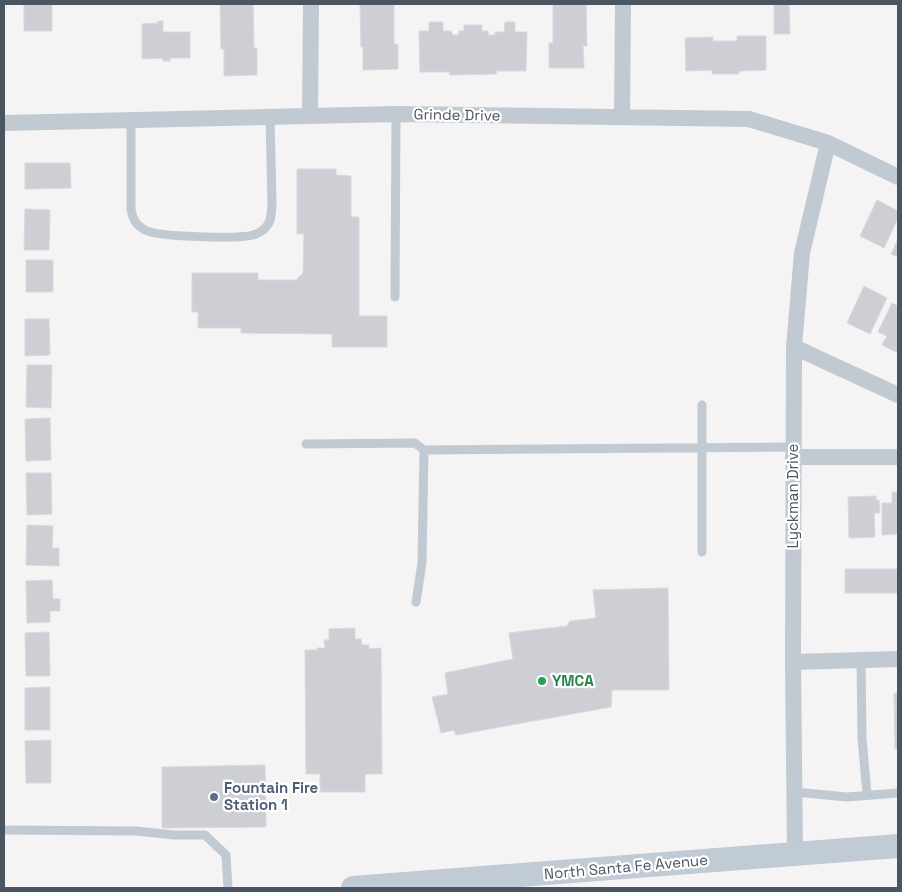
<svg xmlns="http://www.w3.org/2000/svg" width="902" height="892" viewBox="0 0 902 892" font-family="'Space Grotesk',sans-serif">
<style>
.building{fill:#cdcfd5;stroke:#d7d9de}
.lines{fill:none;stroke-linecap:round;stroke-linejoin:round}
.lane{stroke:#c1cad2;stroke-width:9}
.street{stroke:#c1cad2;stroke-width:16}
.secondary{stroke:#c1cbd6;stroke-width:24}
.leisure-dot{fill:#2e9e5b;stroke:#fff;stroke-width:2}
.service-dot{fill:#5c6f8a;stroke:#fff;stroke-width:2}
.labels{text-anchor:middle;stroke-width:4.5;stroke-linejoin:round;paint-order:stroke}
.street-label{font-size:15px;fill:#4a5661;stroke:#fff}
.leisure-label{font-size:15px;font-weight:bold;fill:#27864d;stroke:#fff;text-anchor:start}
.service-label{font-size:15px;font-weight:bold;fill:#4e5e75;stroke:#fff;text-anchor:start}
</style>
<rect width="100%" height="100%" fill="#f5f3f3"/>
<path class="building" d="M24 4H52V31H24Z
M220 4H253L254 48H257V75L224 76V49H221Z
M360 4H394V44H398V69L363 70V47H361Z
M553 4H586L587 46H583L584 68H549V43H553Z
M774 4H789L790 34H774Z
M158 21H163V32H190V58H170V61H163V58L142 59V24L158 23Z
M429 22H443V31H451L453 35H459V31H464V25H482V31H488V35H495V32H504L505 22H515V32H527L526 71H497L496 74 450 75V72H420L419 31H429Z
M737 36H766V70L739 71V74H712V70L686 71 685 38 713 37V41H737Z
M25 163H70L71 188 25 189Z
M297 169H336V175L351 176V217H359V316H387V347H332V334L241 333V328H198V312H192V273H258V280H296L303 273 304 234H297Z
M877 200 898 211V218L884 248 860 236Z
M25 209 50 210 49 250H24Z
M898 239V257L891 254Z
M26 260H53V292H26Z
M864 286 887 298 870 334 847 323Z
M892 303 898 306V353L882 345 887 336 878 332Z
M25 319H49L50 355 25 356Z
M27 365H52L51 408 26 407Z
M50 418 51 460 26 461 25 419Z
M26 473H51L52 514 27 515Z
M892 492H898V534L882 535V503H892Z
M876 496V500H879L880 513H874L875 537 849 538 848 497Z
M27 525 53 526 52 548H59V566L26 565Z
M845 569H898V593H845Z
M52 580 53 599H60V611H50V622L27 623 26 581Z
M668 588 669 690H612L611 707 456 735 454 730 441 733 432 697 448 694 445 673 513 659 509 633 567 626 570 621 596 618 593 590Z
M355 628V639H361L362 645H369V649L381 648 382 774H365V792H320V774H306L305 650H317V648H325L324 640H329V629Z
M49 632 50 676H26L25 633Z
M50 687V730H25V688Z
M894 693H898V749H895Z
M51 740V783H26L25 741Z
M265 765 266 827 162 828V767Z"/>
<g class="lines">
<path class="lane" d="M131 120V209C133 220 135 224 145 230 157 237 238 239 253 235 257 234 264 230 266 227 272 221 271 213 272 205L270 116
M395 297 396 114
M306 444 415 443 424 450
M702 552V405
M416 602 422 563 424 450 793 447
M861 660 862 738 867 795
M795 792 847 797 898 793
M4 830 136 831 174 835H205L226 855 228 888"/>
<path class="street" d="M310 115 311 4
M622 117 623 4
M4 123 396 114 749 119 828 143 898 177
M794 347 898 395
M793 457H898
M793 662 898 659
M795 853 793 662 794 347 802 253 828 143"/>
<path class="secondary" d="M353 888 898 846"/>
</g>
<circle class="leisure-dot" cx="542" cy="681" r="5"/>
<circle class="service-dot" cx="214" cy="797" r="5"/>
<g class="labels">
<g class="street-label">
<text transform="translate(457 115) rotate(1)" y="5">Grinde Drive</text>
<text transform="translate(793 496) rotate(-90)" y="5">Lyckman Drive</text>
<text transform="translate(626 867) rotate(-5)" y="5">North Santa Fe Avenue</text>
</g>
<g class="leisure-label">
<text x="552" y="686">YMCA</text>
</g>
<g class="service-label">
<text x="224" y="793">Fountain Fire<tspan x="224" dy="17">Station 1</tspan></text>
</g>
</g>
<rect width="902" height="892" fill="none" stroke="#4a5661" stroke-width="10"/>
</svg>
